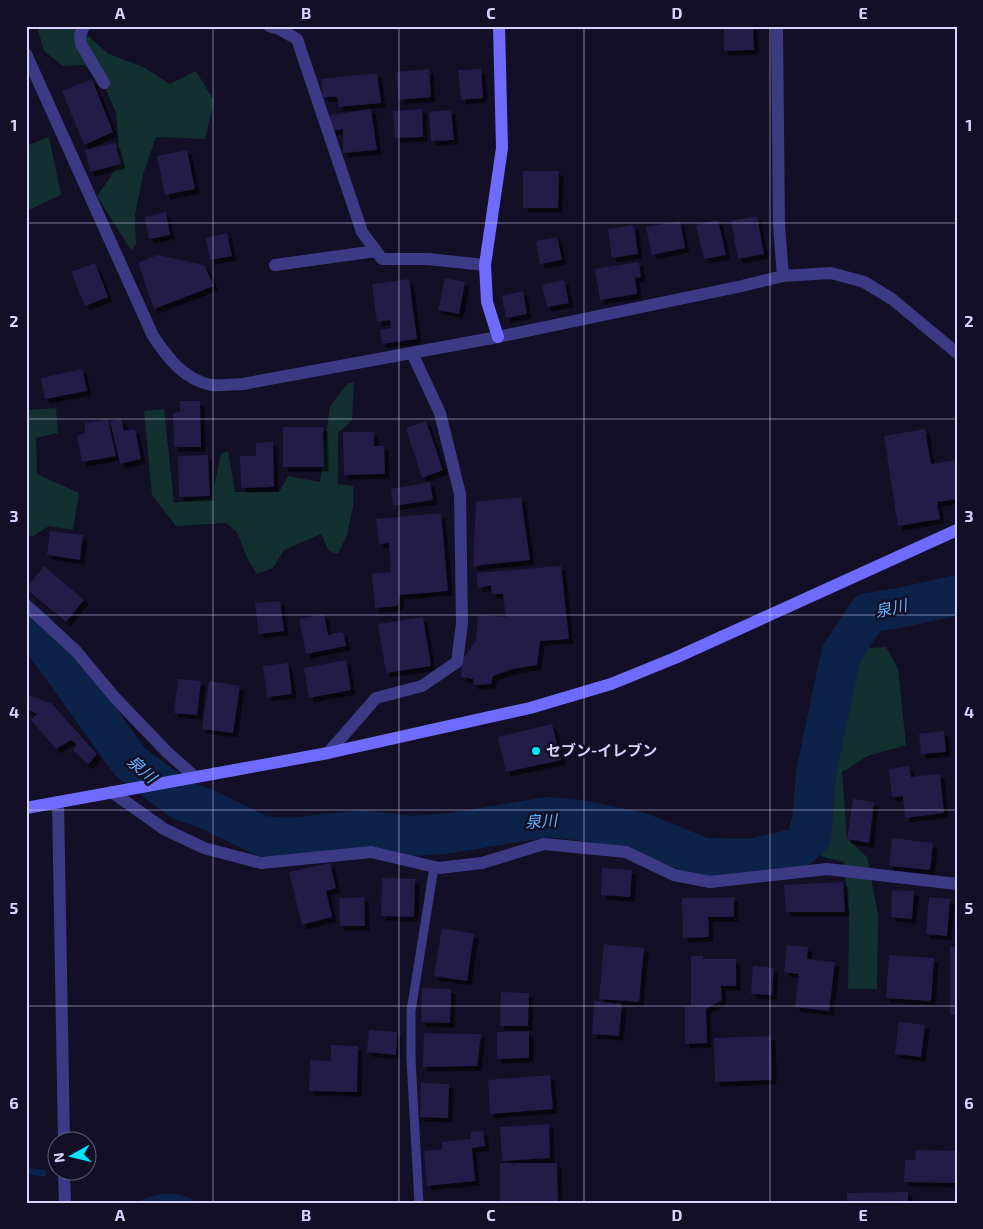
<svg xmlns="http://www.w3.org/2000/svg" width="983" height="1229" viewBox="0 0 983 1229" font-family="'Exo 2','Noto Sans JP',sans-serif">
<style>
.green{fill:#12302f}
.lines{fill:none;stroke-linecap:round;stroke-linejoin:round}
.stream{stroke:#0c2248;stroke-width:7}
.river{stroke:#0c2248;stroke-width:40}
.building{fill:#241b47;filter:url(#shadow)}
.lane{stroke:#3d3a85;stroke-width:9}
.street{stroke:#3d3a85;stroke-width:12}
.secondary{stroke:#6f6bff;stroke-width:12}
.grid{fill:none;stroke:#d9d4ff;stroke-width:1;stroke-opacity:0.55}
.poi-dot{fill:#00e5ff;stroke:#130f26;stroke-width:2}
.labels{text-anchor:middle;stroke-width:5;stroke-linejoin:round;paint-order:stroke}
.poi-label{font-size:15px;font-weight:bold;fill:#d9d4ff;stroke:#130f26;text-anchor:start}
.water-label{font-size:16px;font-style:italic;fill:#62b6ff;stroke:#130f26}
.neatline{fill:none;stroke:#d9d4ff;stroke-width:2}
.grid-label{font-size:16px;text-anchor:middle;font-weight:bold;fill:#d9d4ff}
</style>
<defs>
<filter id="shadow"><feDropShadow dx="4.5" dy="4.5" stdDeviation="0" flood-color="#0009"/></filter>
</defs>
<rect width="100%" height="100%" fill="#130f26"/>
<path class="green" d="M37 26H82L83 31 107 53 145 68 170 84 196 71 214 101 205 139 156 137 143 174 135 215 136 244 131 250 97 196 108 181 120 160 116 113 102 80 84 65 63 66 44 51Z
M49 137 61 195 26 211V146Z
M348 383H354L352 420 338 433V484L353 486V507L347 535 338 554 329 551 321 534 284 550 273 568 257 574 247 558 237 532 226 523 176 526 152 495 144 411 164 409 174 503 212 497 221 454 228 451 235 492H279L288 476 320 482 330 406Z
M56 408 58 433 36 438 37 474 79 493 73 530 49 526 33 536 26 535V410Z
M886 647 898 669 906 745 868 756 842 772 847 839 867 857 878 915 877 989H848L849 917 844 862 823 857 788 835 830 654 851 649Z"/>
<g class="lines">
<path class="stream" d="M26 1171 43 1173
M143 1203C160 1197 174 1193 191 1203"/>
<path class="river" d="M26 623 36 631 130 762 181 800 207 809 262 836 289 838 364 830 413 836 444 834 548 817 586 821 642 833 704 858 750 859 798 848 811 837 816 773 841 654 868 613 904 607 957 595"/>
</g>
<path class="building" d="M724 26H753L754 50 724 51Z
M429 69 431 97 399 100 396 72Z
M481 69 483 98 461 100 458 70Z
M377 73 381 103 339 107 337 97H323L321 79Z
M92 79 113 132 84 145 62 91Z
M371 109 377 150 343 153V129L332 131 330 115Z
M422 109 423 137 395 138 393 111Z
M451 110 454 140 431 141 429 112Z
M115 143 121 164 90 172 85 150Z
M187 150 195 189 165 195 157 156Z
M523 171H559L558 208H523Z
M166 212 170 235 149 239 145 217Z
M757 216 764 254 738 259 731 221Z
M718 220 726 255 704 259 696 225Z
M680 221 685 248 652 255 646 227Z
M634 225 638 254 612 258 608 229Z
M227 233 232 256 210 260 206 238Z
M557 237 562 260 540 264 536 241Z
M157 255 204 265 214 286 154 309 138 263Z
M639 262 641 277 635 278 637 294 600 300 595 269Z
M95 263 108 297 85 306 71 272Z
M445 278 465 282 459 314 438 310Z
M409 279 417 339 382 344 380 330 391 328 390 320 377 322 372 284Z
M564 280 569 303 547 307 542 285Z
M523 291 527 314 506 318 502 296Z
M82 369 87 391 45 399 41 378Z
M180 401H200L201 447H174L173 413 180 412Z
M108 419 116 456 82 462 77 436 85 433V423Z
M121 419 124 431 135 429 141 459 120 464 110 421Z
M426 421 443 470 422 478 406 428Z
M283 427H323L324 467H283Z
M925 429 931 464 957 460V499L937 502 940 519 898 526 884 436Z
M343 432H374V446H384L385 474 344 475Z
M273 442 274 487 241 488 240 456H256V443Z
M208 455 210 496 179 497 178 456Z
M430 482 433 500 393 506 391 489Z
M521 497 530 560 473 566 476 502Z
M441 513 448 591 400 595 398 606 375 608 372 574 391 572 389 543 379 544 376 519Z
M50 531 83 535 80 560 47 555Z
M44 566 84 600 66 622 26 589Z
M561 566 569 639 540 641 537 665 513 669 493 676 491 684 474 685 473 679 461 677 462 660 476 641 478 615 506 617 503 594H492L491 585 478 588 476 573Z
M280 601 284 631 259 634 255 603Z
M324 614 328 635 343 632 346 646 306 654 299 619Z
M423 617 431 666 386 673 378 624Z
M346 660 351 690 309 698 304 668Z
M288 663 292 694 267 697 263 666Z
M178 679 201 681 197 715 174 713Z
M209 681 240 686 233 733 202 729Z
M29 695 52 704 97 754 88 765 73 750 77 745 71 740 56 749 31 720 37 714 26 709V702Z
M552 724 561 760 506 772 498 737Z
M944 731 946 752 921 754 919 734Z
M909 766 911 777 940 774 944 813 905 818 903 796 892 797 889 769Z
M853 799 874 802 869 843 847 839Z
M892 838 933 843 930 870 889 866Z
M330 863 336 888 326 891 332 917 302 925 289 872Z
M602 868 632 870 630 897 601 895Z
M382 878 415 879 414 917 381 916Z
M843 882 845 912H786L784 885Z
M892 890 914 891 912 919 891 917Z
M364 897 365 926H340L339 898Z
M734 897V917H708L709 937 683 938 682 898Z
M929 897 950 899 947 936 926 934Z
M442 928 474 934 467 981 434 976Z
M604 944 644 948 639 1002 599 999Z
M787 945 808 947 807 959 835 962 829 1011 795 1007 799 974 784 972Z
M950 947H957V1015H950Z
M889 955 934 958 931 1001 886 998Z
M691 956H703V959H736V986H721L722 1000 706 1009 707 1043 685 1044V1006H691Z
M753 966 774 968 772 995 751 994Z
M422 988 451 989 450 1023 421 1022Z
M501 992 529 993 528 1026H500Z
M594 1001 622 1004 619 1036 592 1034Z
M899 1022 925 1025 921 1057 895 1054Z
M369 1030 397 1032 396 1055 367 1052Z
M529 1031V1058L497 1059V1032Z
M424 1033 481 1034 477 1066 423 1067Z
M771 1036 772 1080 715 1082 714 1038Z
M331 1045 358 1046 357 1092 309 1091 310 1060 331 1061Z
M550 1075 553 1109 490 1114 488 1080Z
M421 1083 449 1084 448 1118 420 1117Z
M549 1124 550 1158 502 1161 500 1127Z
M483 1131 485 1146 472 1148 475 1181 427 1186 424 1151 442 1149V1142L471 1139V1132Z
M916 1150 957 1151V1183L904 1182 905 1160H915Z
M500 1163H557L558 1203H500Z
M908 1192V1203H847V1193Z"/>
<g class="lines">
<path class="lane" d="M419 1203 411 1060V1011L434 867"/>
<path class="street" d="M84 26 80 35 81 44 104 83
M269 26 279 29 297 39 362 232 382 259H428L485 265
M777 26 779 226 783 276
M26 54 153 336C168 358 183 379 211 385 221 386 233 384 243 384L498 337 742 286 783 276 831 273 864 282 892 299 957 353
M275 265 376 251
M26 605 76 651 116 699 167 752 195 777
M328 753 376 698 422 686 457 662 462 623 460 494 440 413 412 353
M112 792 164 829 204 848 261 863 371 852 439 868 482 863 544 844 626 852 674 875 710 882 827 869 957 884
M58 802 64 1142
M64 1172 65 1203"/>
<path class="secondary" d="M498 337 487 302 485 265 502 148 499 26
M26 808 328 753 530 708 611 684 675 658 957 530"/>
</g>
<path class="grid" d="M213 26V1203M399 26V1203M584 26V1203M770 26V1203M26 223H957M26 419H957M26 615H957M26 810H957M26 1006H957"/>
<circle class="poi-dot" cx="536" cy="751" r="5"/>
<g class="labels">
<g class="poi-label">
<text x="546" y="756">セブン-イレブン</text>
</g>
<g class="water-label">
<text transform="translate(891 608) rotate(-12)" y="6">泉川</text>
<text transform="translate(142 769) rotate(41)" y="6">泉川</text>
<text transform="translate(541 821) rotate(-4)" y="6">泉川</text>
</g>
</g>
<rect width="983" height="1229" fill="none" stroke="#130f26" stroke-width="55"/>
<g transform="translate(72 1156) rotate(262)"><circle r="24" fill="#130f26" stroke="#625e7d"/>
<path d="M0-4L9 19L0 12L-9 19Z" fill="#00e5ff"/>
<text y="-8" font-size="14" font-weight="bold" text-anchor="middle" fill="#d9d4ff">N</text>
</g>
<rect x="28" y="28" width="928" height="1174" class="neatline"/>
<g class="grid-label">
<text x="120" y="19">A</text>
<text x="306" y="19">B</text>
<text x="491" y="19">C</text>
<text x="677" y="19">D</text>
<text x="863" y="19">E</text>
<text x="14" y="131">1</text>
<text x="969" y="131">1</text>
<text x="14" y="327">2</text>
<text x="969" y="327">2</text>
<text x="14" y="522">3</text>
<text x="969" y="522">3</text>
<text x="14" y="718">4</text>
<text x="969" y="718">4</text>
<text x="14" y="914">5</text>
<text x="969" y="914">5</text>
<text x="14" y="1109">6</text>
<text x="969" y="1109">6</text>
<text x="120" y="1221">A</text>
<text x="306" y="1221">B</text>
<text x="491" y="1221">C</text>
<text x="677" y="1221">D</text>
<text x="863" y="1221">E</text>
</g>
</svg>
